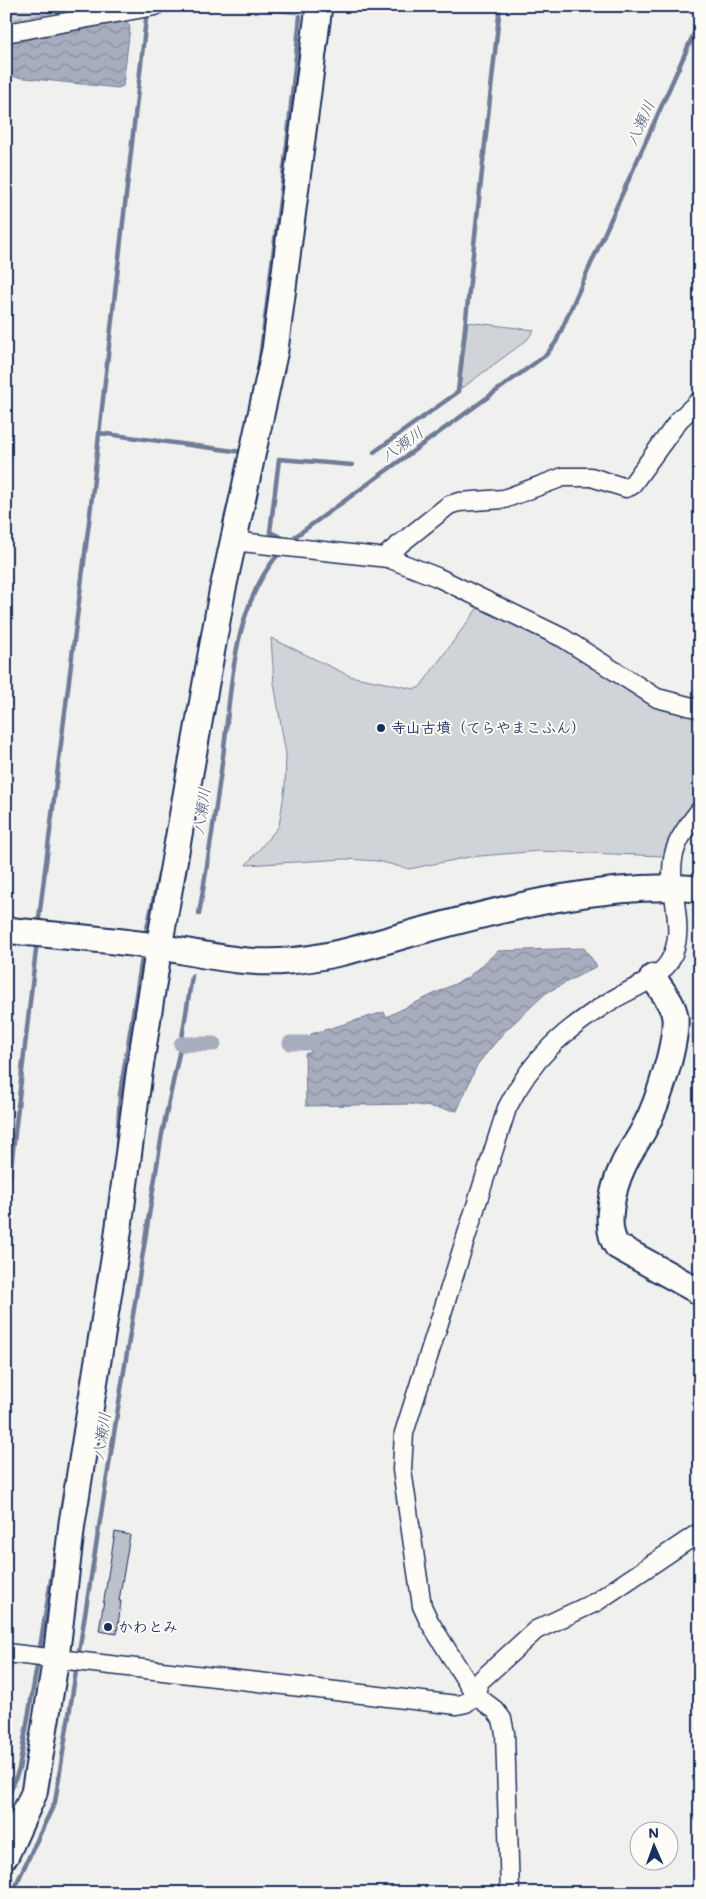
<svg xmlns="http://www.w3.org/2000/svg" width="706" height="1899" viewBox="0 0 706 1899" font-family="Mali,'Klee One',sans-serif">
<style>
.green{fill:#d0d3d8;stroke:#76819b}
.water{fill:url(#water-waves);stroke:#6f7b97}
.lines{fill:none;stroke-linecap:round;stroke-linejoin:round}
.stream{stroke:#6f7b97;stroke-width:4.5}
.canal{stroke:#a7adbd;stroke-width:15}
.building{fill:#bbc0ca;stroke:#1b2f5e}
.street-casing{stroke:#1b2f5e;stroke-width:21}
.secondary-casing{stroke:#1b2f5e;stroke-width:29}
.street{stroke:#fdfcf7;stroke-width:18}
.secondary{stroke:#fdfcf7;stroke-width:25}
.poi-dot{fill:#1b2f5e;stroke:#fdfcf7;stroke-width:2}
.labels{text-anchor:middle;stroke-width:4;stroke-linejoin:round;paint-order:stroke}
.poi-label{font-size:15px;font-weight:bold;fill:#1b2f5e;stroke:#fdfcf7;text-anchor:start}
.water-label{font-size:16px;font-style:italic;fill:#4c5b7f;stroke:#fdfcf7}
</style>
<defs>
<pattern id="water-waves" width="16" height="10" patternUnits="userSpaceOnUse" patternTransform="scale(1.25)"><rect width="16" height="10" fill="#a7adbd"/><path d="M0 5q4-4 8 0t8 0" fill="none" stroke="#878d9d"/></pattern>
</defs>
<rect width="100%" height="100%" fill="#f0f0ee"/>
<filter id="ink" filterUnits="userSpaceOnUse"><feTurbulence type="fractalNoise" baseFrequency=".02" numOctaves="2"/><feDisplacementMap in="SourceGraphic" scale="10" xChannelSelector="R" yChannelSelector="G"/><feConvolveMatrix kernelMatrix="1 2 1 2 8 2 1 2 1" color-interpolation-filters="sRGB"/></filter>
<g filter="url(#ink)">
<path class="green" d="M6 6H89L6 21Z
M231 6H298L297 14Z
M468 322 534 330 527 340 465 386 460 388Z
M479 606 559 642 693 716 700 726V801L671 836 664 856 539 851 469 857 409 869 378 861 345 859 246 865 279 826 285 787 286 755 274 683 271 638 350 676 415 689 420 687Z"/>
<path class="water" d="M126 21 130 27 123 86 118 88 6 76V41Z
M584 948 597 966 546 993 504 1032 477 1065 457 1111 410 1104 306 1106 305 1054 311 1052V1034L384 1012 386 1017 467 978 498 951Z"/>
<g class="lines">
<path class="stream" d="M259 367 287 145 300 16
M99 433 242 452
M374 452 458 392 500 6
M224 523 229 504
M283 538 270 532 279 459 352 465
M289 541 546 355 556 342 700 20
M199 914C208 861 216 809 223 756 232 687 232 606 281 551
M38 926 90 514 146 19
M145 937 160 871
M117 1147 120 1094 143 952
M6 1211 37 941
M39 1653 56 1550
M78 1658 162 1134 181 1044 192 976
M6 1803 19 1769 38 1661
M12 1893 55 1802 77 1665"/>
<path class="canal" d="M290 1043H311
M181 1044H214"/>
</g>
<path class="building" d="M115 1532 130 1535 119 1601H121L117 1634 99 1631Z"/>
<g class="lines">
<defs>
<path id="street" d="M6 33 155 6
M232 541 388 558 437 577 563 638 657 698 700 709
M388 558 390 552 449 505 459 502 504 499 563 477H591L626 488 631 486 679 420 700 400
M6 1653 457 1705 466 1703 475 1695 480 1681 536 1630 596 1602 700 1532
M510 1893 505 1733 502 1719 495 1710 475 1695 429 1621 422 1606 402 1470 404 1433 507 1108C532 1058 563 1031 609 1002 627 990 657 981 669 962 691 926 661 882 677 845 682 833 692 820 700 810"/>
<path id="secondary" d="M6 930C57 936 109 939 160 947 202 954 245 965 288 961 334 958 379 942 424 930 513 906 608 882 700 889
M653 977C660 989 673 1002 675 1017 677 1043 658 1103 645 1127 639 1140 629 1152 623 1166 613 1187 603 1227 617 1246L700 1292
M6 1855 34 1793 56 1658 72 1523 117 1241 139 1074 159 947 222 593 275 350 319 6"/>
</defs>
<use href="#street" class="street-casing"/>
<use href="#secondary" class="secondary-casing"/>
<use href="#street" class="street"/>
<use href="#secondary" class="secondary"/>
</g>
</g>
<g class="poi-dot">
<circle cx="381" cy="728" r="5"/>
<circle cx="108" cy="1627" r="5"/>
</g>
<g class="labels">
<g class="poi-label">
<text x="391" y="733">寺山古墳（てらやまこふん）</text>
<text x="118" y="1632">かわとみ</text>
</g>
<g class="water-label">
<text transform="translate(640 123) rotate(-66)" y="6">八瀬川</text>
<text transform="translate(402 444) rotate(-36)" y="6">八瀬川</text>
<text transform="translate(201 811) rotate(-82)" y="6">八瀬川</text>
<text transform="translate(101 1436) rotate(-81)" y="6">八瀬川</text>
</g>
</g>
<rect width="706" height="1899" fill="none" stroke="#fdfcf7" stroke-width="25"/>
<rect x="12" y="12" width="681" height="1874" fill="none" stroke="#1b2f5e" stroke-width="2" filter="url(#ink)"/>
<g transform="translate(654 1846) rotate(358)"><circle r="24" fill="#fdfcf7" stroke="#a3aaba"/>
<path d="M0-4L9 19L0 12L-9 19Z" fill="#1b2f5e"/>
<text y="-8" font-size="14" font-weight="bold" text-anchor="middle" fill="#1b2f5e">N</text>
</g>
</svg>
